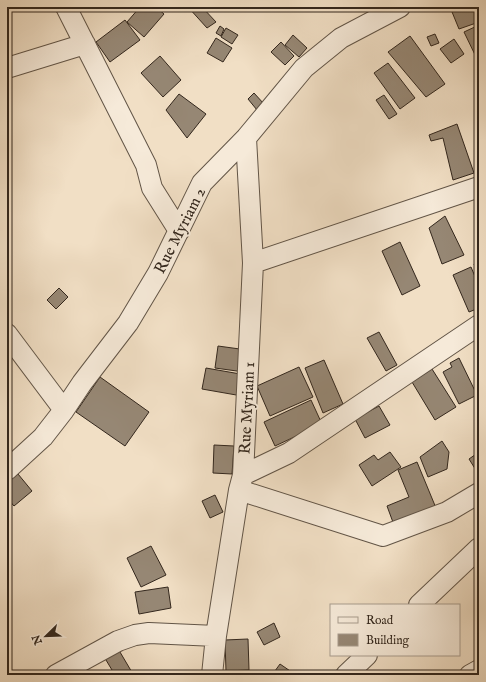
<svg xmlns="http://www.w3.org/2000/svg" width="486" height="682" viewBox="0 0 486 682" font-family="'IM FELL English',serif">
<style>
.building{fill:#968774;stroke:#33271d}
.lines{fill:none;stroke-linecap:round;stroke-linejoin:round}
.street-casing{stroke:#625547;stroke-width:22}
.street{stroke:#f6ead9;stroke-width:20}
.labels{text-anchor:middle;stroke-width:4;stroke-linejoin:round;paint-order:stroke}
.street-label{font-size:16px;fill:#33271d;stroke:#f6ead9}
</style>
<rect width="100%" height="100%" fill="#f1dfc5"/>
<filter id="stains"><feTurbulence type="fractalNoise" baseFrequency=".005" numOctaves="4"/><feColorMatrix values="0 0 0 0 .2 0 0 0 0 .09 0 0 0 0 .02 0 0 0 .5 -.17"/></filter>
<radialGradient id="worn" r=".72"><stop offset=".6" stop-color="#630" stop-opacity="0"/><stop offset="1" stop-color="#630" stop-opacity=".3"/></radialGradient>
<path class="building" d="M140 7H156L164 14 144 37 127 22Z
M188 7H202L216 22 207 28Z
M450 7H477L479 14V22L459 29Z
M125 20 140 40 110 62 96 42Z
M479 25V61H478L464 32Z
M220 26 224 29 221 36 216 33Z
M226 28 238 35 232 44 221 37Z
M435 34 439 43 431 46 427 37Z
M293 35 307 48 299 57 285 45Z
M410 36 445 84 426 97 388 52Z
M216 38 232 48 223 62 207 53Z
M454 39 464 54 451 63 440 49Z
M281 42 294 56 285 65 271 52Z
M160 56 181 80 163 97 141 73Z
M388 63 415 98 400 109 374 73Z
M254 93 264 104 257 110 248 99Z
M179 94 206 114 187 138 166 110Z
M384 95 397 114 389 119 376 100Z
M457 124 474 173 453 180 443 138 431 141 429 135Z
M445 216 464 255 442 264 429 228Z
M400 242 420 286 402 295 382 251Z
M479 262V277L474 264Z
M471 267 479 286V308L469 312 453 275Z
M59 288 68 297 56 309 47 300Z
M379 332 397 365 386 371 367 338Z
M218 346 247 350 244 372 215 368Z
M459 358 477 395 459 404 443 372 452 367 450 363Z
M324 360 343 404 323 413 305 368Z
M299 367 313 397 270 416 257 386Z
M206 368 246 375 242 396 202 389Z
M432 369 456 407 435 420 412 382Z
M100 377 149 412 125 446 76 412Z
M311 400 322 424 275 446 264 422Z
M379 406 390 425 365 438 355 419Z
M442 441 449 452 447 469 428 477 420 457Z
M214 445 234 446 232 474 213 473Z
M390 452 401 467 372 486 359 465 374 455 378 460Z
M479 452V475L469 459Z
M417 462 436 508 394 525 387 506 409 497 398 470Z
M18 474 32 491 14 506 7 498V482Z
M215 495 223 512 210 518 202 501Z
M151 546 166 575 141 587 127 558Z
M168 587 171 608 139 614 135 592Z
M274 623 280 637 264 645 257 632Z
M248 639 249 670 226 671 225 640Z
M117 647 133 674 132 675H115L103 655Z
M280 664 296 675H272Z
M374 671 381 675H368Z"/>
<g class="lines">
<defs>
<path id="street" d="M66 7 146 165 152 188 179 231
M7 68 85 44
M253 263 479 187
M7 334 64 410
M7 470 43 437 64 410 82 383 128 323 158 273 202 183 246 138 304 68 341 38 400 7
M243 475 289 453 479 325
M239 490 383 536 447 512 479 493
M419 605 479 548
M56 675 118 641 135 635 149 633 216 636
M212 675 216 636 239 490 243 475 253 263 246 138
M346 675 367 655
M470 675 479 670"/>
</defs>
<use href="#street" class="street-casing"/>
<use href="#street" class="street"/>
</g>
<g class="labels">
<g class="street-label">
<text transform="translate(179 230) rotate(-63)" y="6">Rue Myriam 2</text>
<text transform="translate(246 408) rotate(-87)" y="6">Rue Myriam 1</text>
</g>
</g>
<rect width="486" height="682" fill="none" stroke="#f1dfc5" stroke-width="24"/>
<rect x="8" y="8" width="470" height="666" fill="none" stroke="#33271d" stroke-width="2"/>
<rect x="12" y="12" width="462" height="658" fill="none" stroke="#33271d"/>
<rect x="330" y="604" width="130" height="52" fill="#f6ead9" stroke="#a89c8e"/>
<rect x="338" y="617" width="20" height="6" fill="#f6ead9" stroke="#a89c8e"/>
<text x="366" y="624" font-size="12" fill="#33271d">Road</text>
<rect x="338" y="634" width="20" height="12" fill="#968774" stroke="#a89c8e"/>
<text x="366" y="644" font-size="12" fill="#33271d">Building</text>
<g transform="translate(46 636) rotate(247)" stroke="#f6ead9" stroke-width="3" paint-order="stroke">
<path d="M0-3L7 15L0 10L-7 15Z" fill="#33271d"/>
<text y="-6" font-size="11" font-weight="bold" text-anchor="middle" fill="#33271d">N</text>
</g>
<rect width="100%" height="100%" filter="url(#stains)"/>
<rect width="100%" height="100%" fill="url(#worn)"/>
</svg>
